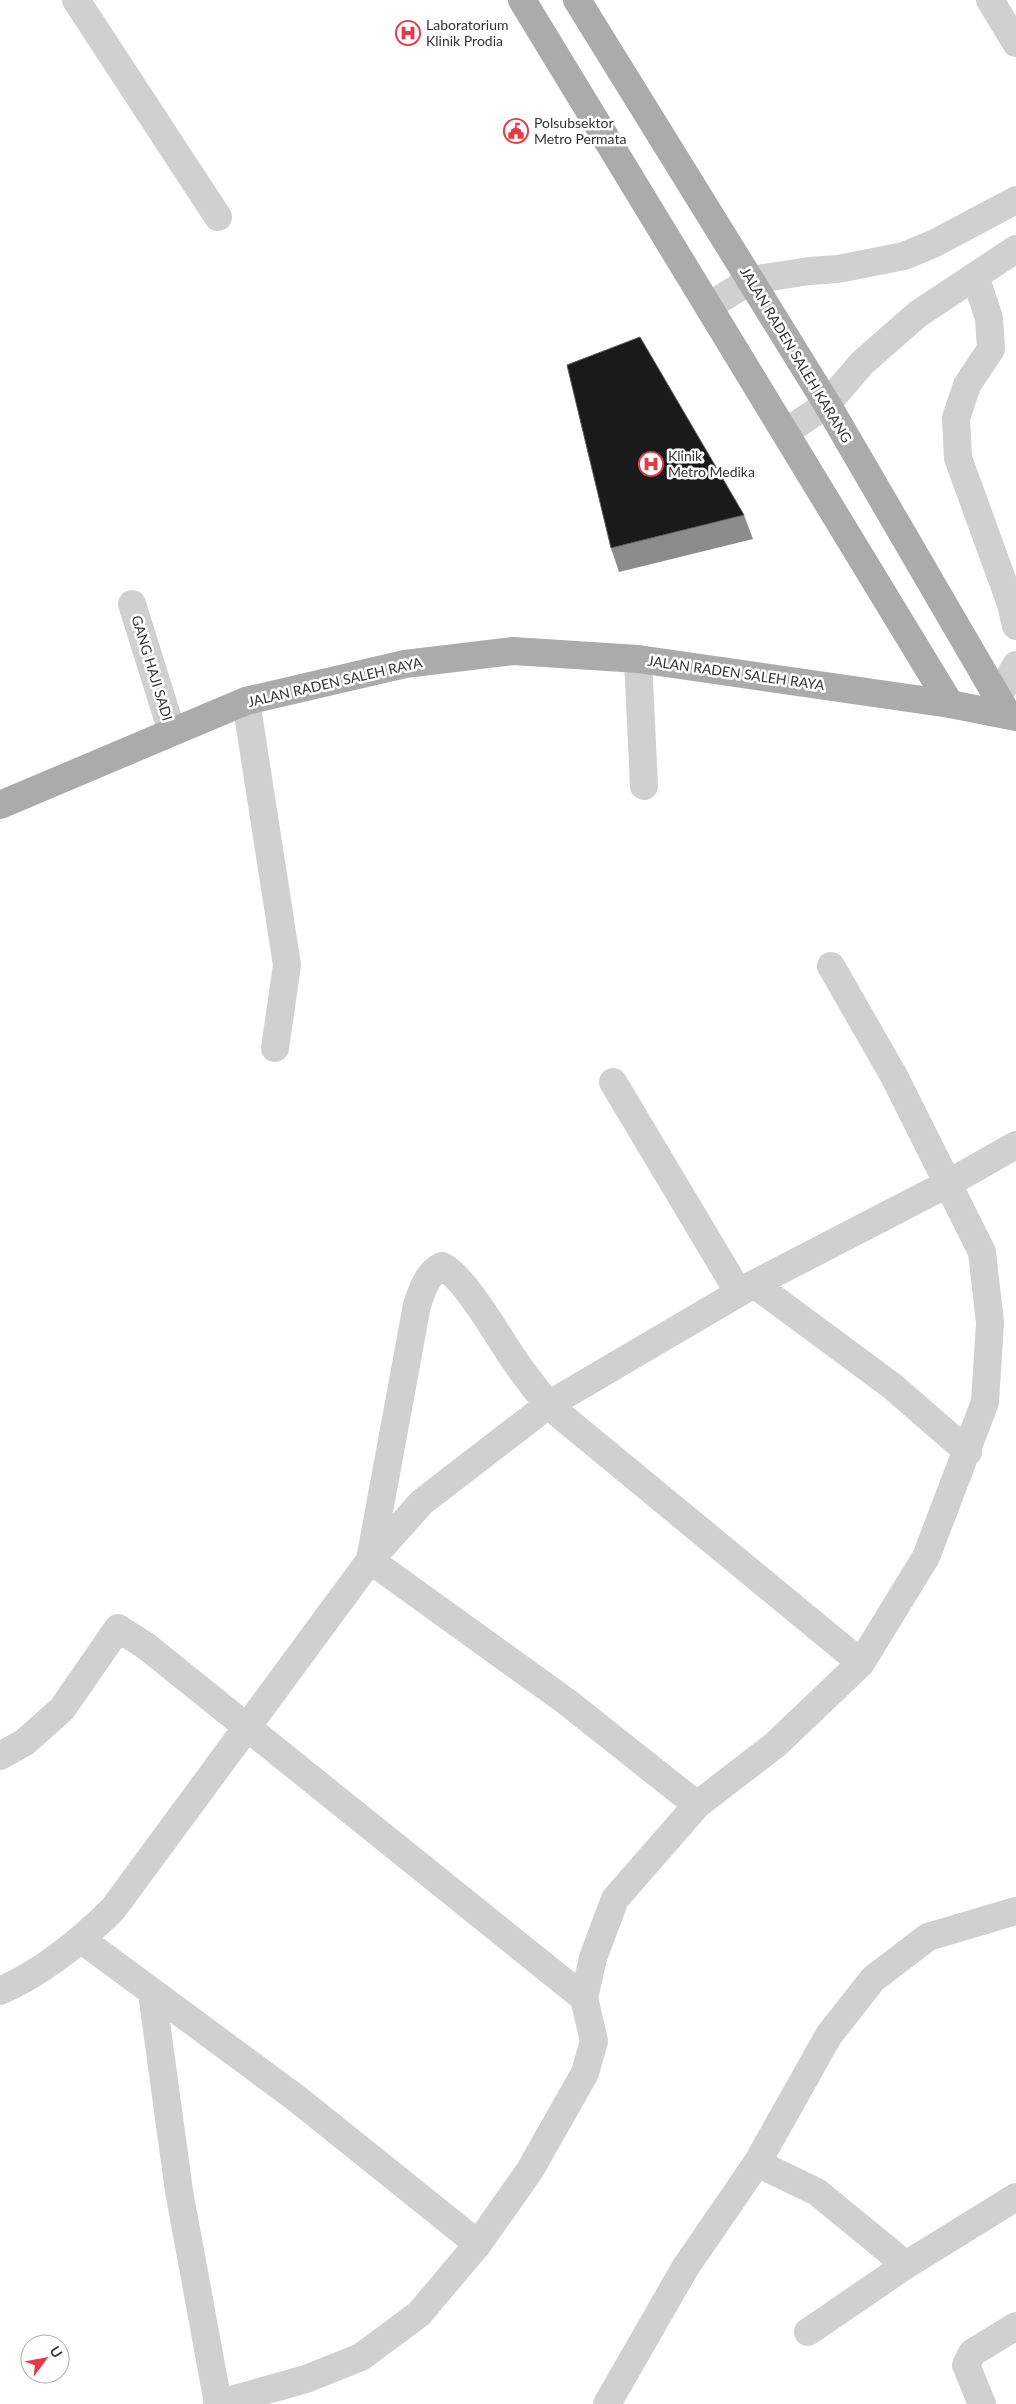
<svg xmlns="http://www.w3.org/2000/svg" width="1016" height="2404" viewBox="0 0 1016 2404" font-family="Lato,sans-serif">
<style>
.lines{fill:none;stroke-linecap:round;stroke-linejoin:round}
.minor{stroke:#d0d0d0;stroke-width:28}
.major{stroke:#ababab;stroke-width:28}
.wall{fill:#8c8c8c}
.building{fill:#1a1a1a;stroke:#5f5f5f}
.labels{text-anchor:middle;stroke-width:5;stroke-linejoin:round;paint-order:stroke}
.poi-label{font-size:14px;fill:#333;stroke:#fff;text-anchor:start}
.street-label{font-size:14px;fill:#333;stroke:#fff}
</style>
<rect width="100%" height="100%" fill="#fff"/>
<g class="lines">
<path class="minor" d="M76 0 218 217
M990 0 1016 43
M975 276 989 318 991 349 967 385 956 418 958 458 1011 604 1016 626
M709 306 751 280 809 271 838 269 904 256 933 244 1016 200
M786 432 827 404 862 363 918 314 1016 249
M132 604 172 732
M638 659 644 786
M998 697 1016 665
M246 701 287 965 275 1048
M613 1082 739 1293
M754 1284 892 1386 968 1452
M0 1756 25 1742 62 1709 118 1628 146 1646 584 1998
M697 1805 567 1702 370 1560 417 1305C422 1291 427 1273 442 1266 465 1277 499 1338 515 1361 525 1376 537 1390 548 1405L861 1663
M82 1940 296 2098 478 2244
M0 1991C43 1972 80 1942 113 1909L370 1560 422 1502 548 1405 754 1284 949 1183 1016 1145
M152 1993 179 2191 218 2403
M757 2163 817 2192 906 2265 1016 2197
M808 2332 906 2265
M217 2404 306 2379 361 2357 419 2314 478 2244 530 2170 585 2073 594 2041 584 1998 593 1958 615 1899 697 1805 775 1745 861 1663 926 1557 985 1402 990 1323 982 1252 894 1076 831 966
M607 2404 685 2268 757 2163 829 2035 873 1979 928 1937 1016 1911
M982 2404 966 2365 972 2353 1016 2326"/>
<path class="major" d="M522 0 950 704
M577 0 827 404 1008 715
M0 805 246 701 405 664 513 651 638 659 950 704 1016 717"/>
</g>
<path class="wall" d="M744 515 753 539 619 572 611 548Z"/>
<path class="building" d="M640 337 744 515 611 548 567 365Z"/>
<defs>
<symbol id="hospital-ring" viewBox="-11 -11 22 22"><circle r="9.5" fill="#fff" stroke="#e63946" stroke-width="1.5"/><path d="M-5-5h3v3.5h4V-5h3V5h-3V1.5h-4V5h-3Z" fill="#e63946"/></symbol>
<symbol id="civic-ring" viewBox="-11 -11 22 22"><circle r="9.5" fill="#fff" stroke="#e63946" stroke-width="1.5"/><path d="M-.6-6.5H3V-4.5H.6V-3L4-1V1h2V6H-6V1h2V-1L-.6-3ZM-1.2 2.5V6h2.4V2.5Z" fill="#e63946"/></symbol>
</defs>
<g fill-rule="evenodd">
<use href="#hospital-ring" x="394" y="19" width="28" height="28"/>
<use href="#civic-ring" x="502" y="117" width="28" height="28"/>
<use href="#hospital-ring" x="637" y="450" width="28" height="28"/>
</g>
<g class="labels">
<g class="poi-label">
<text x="426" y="30">Laboratorium<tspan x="426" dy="16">Klinik Prodia</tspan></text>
<text x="534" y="128">Polsubsektor<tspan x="534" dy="16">Metro Permata</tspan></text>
<text x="668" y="461">Klinik<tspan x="668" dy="16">Metro Medika</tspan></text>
</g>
<g class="street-label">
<text transform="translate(796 355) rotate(59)" y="5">JALAN RADEN SALEH KARANG</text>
<text transform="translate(152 668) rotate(73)" y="5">GANG HAJI SADI</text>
<text transform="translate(736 673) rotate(8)" y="5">JALAN RADEN SALEH RAYA</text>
<text transform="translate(335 682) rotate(-13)" y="5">JALAN RADEN SALEH RAYA</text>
</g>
</g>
<g transform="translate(45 2359) rotate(58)"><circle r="24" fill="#ffffff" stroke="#adadad"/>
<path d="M0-4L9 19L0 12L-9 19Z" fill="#e63946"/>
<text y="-8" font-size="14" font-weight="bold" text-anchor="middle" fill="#333333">U</text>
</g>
</svg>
